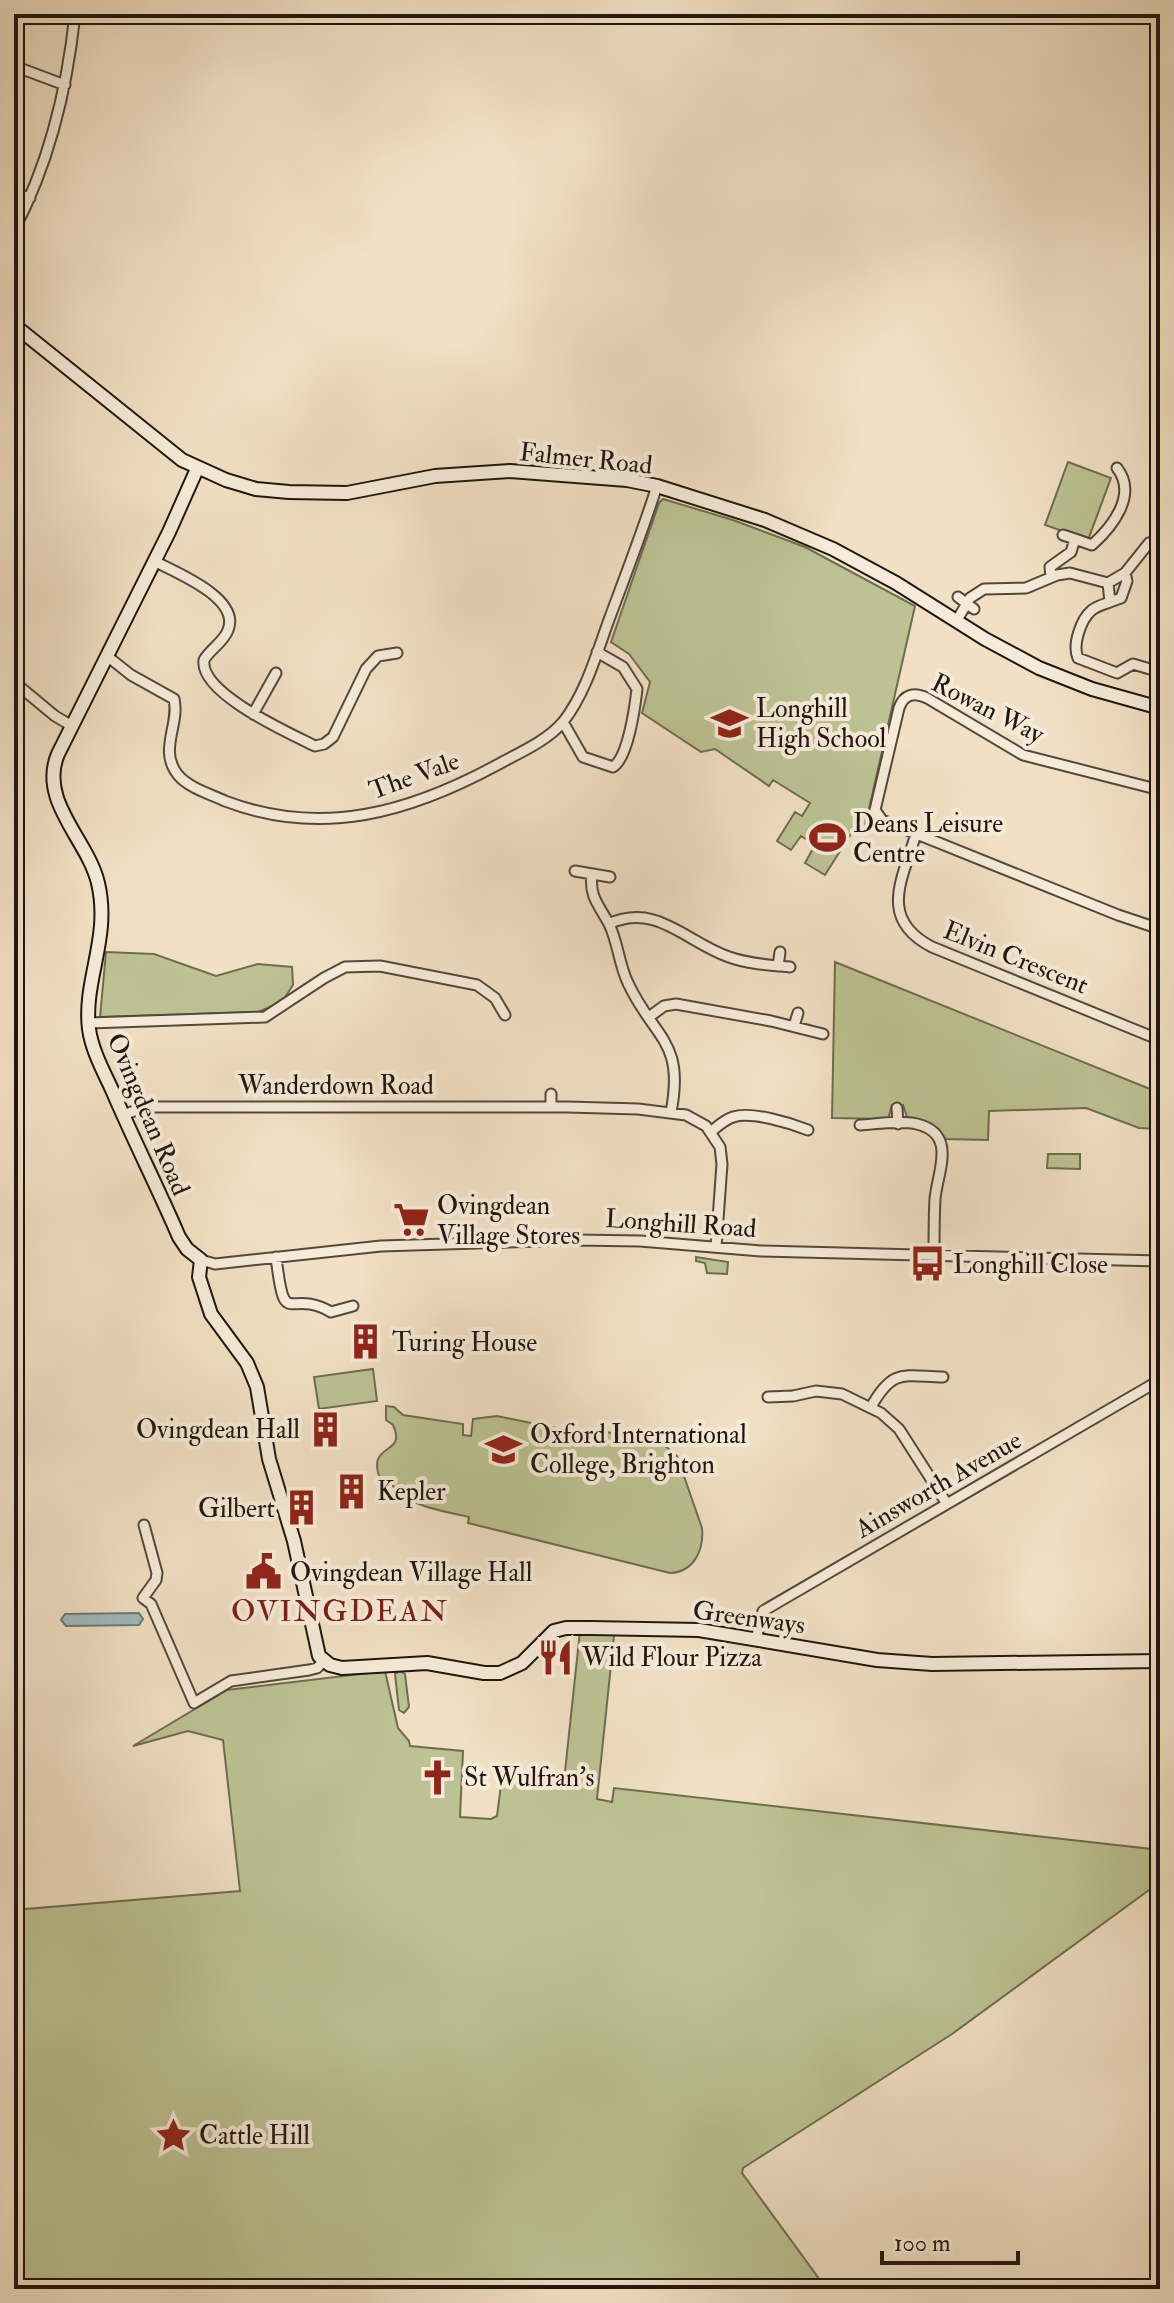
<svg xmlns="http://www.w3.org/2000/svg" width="1174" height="2303" viewBox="0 0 1174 2303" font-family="'IM FELL Double Pica',serif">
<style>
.green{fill:#bcc293;stroke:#6e6c51;stroke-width:2}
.water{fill:#9fbabf;stroke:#6c7879;stroke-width:2}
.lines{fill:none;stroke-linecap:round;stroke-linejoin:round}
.street-casing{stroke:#54483c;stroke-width:13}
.secondary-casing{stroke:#20160f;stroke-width:16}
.street{stroke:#f6ebd9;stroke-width:9}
.secondary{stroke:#f6ebd9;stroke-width:12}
.labels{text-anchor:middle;stroke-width:8;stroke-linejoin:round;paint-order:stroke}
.street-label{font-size:26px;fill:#20160f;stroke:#f6ebd9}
.poi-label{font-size:26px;fill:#20160f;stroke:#f6ebd9;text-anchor:start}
.quarter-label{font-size:30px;letter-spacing:2px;fill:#7a1f14;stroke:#f6ebd9}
</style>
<rect width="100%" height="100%" fill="#f1e0c4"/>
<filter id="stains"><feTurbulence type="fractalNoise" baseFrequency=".0025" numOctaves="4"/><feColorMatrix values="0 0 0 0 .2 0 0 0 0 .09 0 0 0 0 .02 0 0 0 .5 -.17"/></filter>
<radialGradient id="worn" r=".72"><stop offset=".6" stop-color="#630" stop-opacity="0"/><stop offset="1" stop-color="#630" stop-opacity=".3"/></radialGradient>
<path class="green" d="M1068 462 1111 478 1088 540 1045 525Z
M663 499 733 520 805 547 915 606 864 831 856 826 825 875 805 863 815 845 801 836 791 850 777 841 795 812 802 816 810 803 773 780 769 786 715 749 701 752 642 713 650 682 629 654 611 642 659 503Z
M106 952 154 954 216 976 258 964 292 967 293 985 282 1002 258 1012 100 1017Z
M835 962 1160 1093V1129L1139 1128 1086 1108 989 1111 988 1140 946 1139 933 1126 907 1117 903 1105H892L888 1119 832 1118Z
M1048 1154H1080V1169L1047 1168Z
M696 1257 728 1262 727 1274 707 1273 705 1263 696 1261Z
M373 1369 377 1401 319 1409 314 1377Z
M386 1406 394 1407 403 1415 463 1424V1435L471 1436 473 1419 497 1416 580 1433 594 1430 642 1438 664 1445 677 1456 702 1528C704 1550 694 1572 670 1573L468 1523 469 1517C435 1509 409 1508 386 1478L381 1481C364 1441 408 1457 393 1425L386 1420Z
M580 1631 614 1632V1636L597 1799 612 1802 614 1788 1160 1850V1882L952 2034 743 2168 742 2173 820 2280 806 2289H14V1910L240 1891 223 1740 188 1731 133 1746 227 1690 385 1671 398 1728 409 1741 410 1746 463 1751 460 1817 491 1819 497 1816 502 1777 564 1781Z
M400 1671 405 1674 409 1707 404 1713 399 1710 395 1674Z"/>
<path class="water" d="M139 1613 143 1619 139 1625 66 1626 61 1620 65 1614Z"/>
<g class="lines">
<defs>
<path id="street" d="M14 66 65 85
M14 193 30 198
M14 230C50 162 67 90 75 14
M1063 535 1075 539
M154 561C175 572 241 598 228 630 224 642 210 649 204 660 199 693 289 733 315 746L324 744 333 737 366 669 378 656 397 653
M1051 577 1050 567 1071 552 1075 539 1092 545C1112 527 1138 495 1117 468
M1108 583 1125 573 1149 543 1160 541
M958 597 974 609
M1110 602 1121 598 1127 581 1125 573
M957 620 970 598 984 589 1026 588 1057 575 1070 573 1108 583 1110 602C1105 604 1097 606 1092 610 1081 619 1072 645 1078 658L1117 673 1133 664 1160 672
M107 656 131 675 174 699C180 725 158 750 178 775 189 788 210 794 225 801 322 838 410 812 497 765 519 753 547 741 563 722 586 693 597 652 610 617 626 574 643 530 657 486
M14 682 55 716 72 726
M253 714 276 673
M563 722 583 757 613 767C628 758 635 707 637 689L623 667 597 652
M1160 790 1023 755 927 698C914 692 904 694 899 708L875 810 882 820 1118 915 1160 929
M916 834C902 880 878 919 932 947L1160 1040
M575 871 610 877
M592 874C589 897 599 905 609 924 618 942 619 965 628 983 654 1039 685 1040 671 1112
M609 924C656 902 686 942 729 957 749 964 770 965 790 967
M778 966 780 952
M649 1017 664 1006 676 1004 771 1021 823 1034
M89 1023 265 1017 324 978 345 967 380 966 477 985 495 998 505 1015
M794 1026 798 1013
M551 1107V1094
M897 1108 898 1124
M123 1115 145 1107H568L638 1109 686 1115 706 1126 720 1147 722 1164 716 1247
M860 1125C877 1124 900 1120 917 1124 958 1134 937 1173 935 1199 934 1217 934 1237 934 1255
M712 1131C718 1126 724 1120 733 1117 752 1111 790 1123 808 1130
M276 1257C285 1333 287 1287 331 1312L353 1306
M201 1260 215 1264 381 1246 576 1240 640 1241 761 1251 1160 1261
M768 1397 793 1396 816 1391 842 1394 881 1413 899 1429 947 1504
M871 1407C893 1368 903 1376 943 1377
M144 1525 157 1573 156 1580 143 1598 151 1604 194 1703 231 1681 309 1670 317 1668 324 1661
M756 1639 763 1611 1160 1380"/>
<path id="secondary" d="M14 325 182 460 226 480 256 489 289 492 347 493 435 476 510 471 627 480 657 486 765 520 833 549 896 583 985 639 1039 668 1092 689 1160 708
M197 469 169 532 58 754C38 801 88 840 98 883 111 938 83 980 89 1029 92 1051 104 1072 113 1092 134 1141 158 1188 179 1237L187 1249 201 1260 199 1277 211 1314 247 1363 257 1387 269 1459 294 1541 319 1656 330 1665 342 1668 427 1663 484 1673H500L522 1663 554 1631 566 1628H591L699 1630 877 1660 932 1664 1160 1661"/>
</defs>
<use href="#street" class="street-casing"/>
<use href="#secondary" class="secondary-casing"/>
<use href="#street" class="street"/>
<use href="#secondary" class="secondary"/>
</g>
<defs>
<symbol id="school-bare" viewBox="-9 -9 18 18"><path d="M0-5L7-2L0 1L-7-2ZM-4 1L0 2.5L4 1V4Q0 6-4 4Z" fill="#8f2418" stroke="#f6ebd9" stroke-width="2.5" paint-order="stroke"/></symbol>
<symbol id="stadium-bare" viewBox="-9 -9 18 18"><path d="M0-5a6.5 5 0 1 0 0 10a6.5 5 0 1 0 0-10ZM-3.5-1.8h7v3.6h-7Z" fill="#8f2418" stroke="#f6ebd9" stroke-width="2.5" paint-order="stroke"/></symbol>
<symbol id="supermarket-bare" viewBox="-9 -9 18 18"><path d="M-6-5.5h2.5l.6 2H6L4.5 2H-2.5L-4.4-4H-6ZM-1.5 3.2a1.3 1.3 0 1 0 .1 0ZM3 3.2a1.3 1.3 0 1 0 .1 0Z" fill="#8f2418" stroke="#f6ebd9" stroke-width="2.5" paint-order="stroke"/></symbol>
<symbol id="bus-bare" viewBox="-9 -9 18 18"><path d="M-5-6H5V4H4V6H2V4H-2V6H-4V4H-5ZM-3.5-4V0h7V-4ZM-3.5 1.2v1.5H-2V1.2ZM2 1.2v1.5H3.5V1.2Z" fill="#8f2418" stroke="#f6ebd9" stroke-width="2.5" paint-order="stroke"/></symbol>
<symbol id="building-bare" viewBox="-9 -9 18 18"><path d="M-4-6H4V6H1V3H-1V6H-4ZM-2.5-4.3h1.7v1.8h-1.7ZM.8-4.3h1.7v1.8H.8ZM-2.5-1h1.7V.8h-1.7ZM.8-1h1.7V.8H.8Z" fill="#8f2418" stroke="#f6ebd9" stroke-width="2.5" paint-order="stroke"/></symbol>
<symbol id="civic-bare" viewBox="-9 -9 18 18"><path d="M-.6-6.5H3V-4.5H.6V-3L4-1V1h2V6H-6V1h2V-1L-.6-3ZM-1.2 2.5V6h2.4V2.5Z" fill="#8f2418" stroke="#f6ebd9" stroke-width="2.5" paint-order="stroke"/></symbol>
<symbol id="restaurant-bare" viewBox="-9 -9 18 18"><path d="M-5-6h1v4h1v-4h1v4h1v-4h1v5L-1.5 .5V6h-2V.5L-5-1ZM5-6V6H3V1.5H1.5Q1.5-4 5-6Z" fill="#8f2418" stroke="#f6ebd9" stroke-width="2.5" paint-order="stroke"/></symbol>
<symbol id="church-bare" viewBox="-9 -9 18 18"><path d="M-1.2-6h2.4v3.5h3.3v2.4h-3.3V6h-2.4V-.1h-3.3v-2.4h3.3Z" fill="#8f2418" stroke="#f6ebd9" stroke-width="2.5" paint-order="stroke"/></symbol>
<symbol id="sight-bare" viewBox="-9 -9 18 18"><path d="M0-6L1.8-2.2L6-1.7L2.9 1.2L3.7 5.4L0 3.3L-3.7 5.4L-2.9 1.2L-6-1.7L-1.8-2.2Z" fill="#8f2418" stroke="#f6ebd9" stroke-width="2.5" paint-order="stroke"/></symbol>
</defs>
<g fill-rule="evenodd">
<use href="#school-bare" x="704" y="698" width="51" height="51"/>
<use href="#stadium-bare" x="802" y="812" width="51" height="51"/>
<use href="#supermarket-bare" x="386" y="1194" width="51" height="51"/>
<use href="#bus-bare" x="902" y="1238" width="51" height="51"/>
<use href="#building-bare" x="340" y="1316" width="51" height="51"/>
<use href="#building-bare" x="300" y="1404" width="51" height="51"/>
<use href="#school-bare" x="478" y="1424" width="51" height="51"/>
<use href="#building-bare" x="326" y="1466" width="51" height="51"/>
<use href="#building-bare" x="276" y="1482" width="51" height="51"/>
<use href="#civic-bare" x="238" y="1546" width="51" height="51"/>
<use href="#restaurant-bare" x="530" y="1632" width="51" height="51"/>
<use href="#church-bare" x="412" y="1752" width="51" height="51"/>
<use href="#sight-bare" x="148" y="2110" width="51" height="51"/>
</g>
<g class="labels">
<g class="street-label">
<text transform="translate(586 458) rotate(6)" y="9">Falmer Road</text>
<text transform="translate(988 708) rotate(27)" y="9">Rowan Way</text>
<text transform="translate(414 775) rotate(-20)" y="9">The Vale</text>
<text transform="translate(1016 957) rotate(22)" y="9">Elvin Crescent</text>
<text x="336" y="1094">Wanderdown Road</text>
<text transform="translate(149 1114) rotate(67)" y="9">Ovingdean Road</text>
<text transform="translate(681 1223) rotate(4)" y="9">Longhill Road</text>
<text transform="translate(938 1484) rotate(-30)" y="9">Ainsworth Avenue</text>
<text transform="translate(749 1617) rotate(8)" y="9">Greenways</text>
</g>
<g class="poi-label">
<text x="756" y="717">Longhill<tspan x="756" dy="30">High School</tspan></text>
<text x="853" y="832">Deans Leisure<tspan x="853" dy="30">Centre</tspan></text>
<text x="437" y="1214">Ovingdean<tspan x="437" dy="30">Village Stores</tspan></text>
<text x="953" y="1273">Longhill Close</text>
<text x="392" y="1351">Turing House</text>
<text x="300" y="1438" text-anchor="end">Ovingdean Hall</text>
<text x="530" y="1443">Oxford International<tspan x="530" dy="30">College, Brighton</tspan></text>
<text x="377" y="1500">Kepler</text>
<text x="275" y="1517" text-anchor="end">Gilbert</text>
<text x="290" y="1581">Ovingdean Village Hall</text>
<text x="582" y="1666">Wild Flour Pizza</text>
<text x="464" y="1786">St Wulfran's</text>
<text x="199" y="2144">Cattle Hill</text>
</g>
<g class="quarter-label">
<text x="340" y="1621">OVINGDEAN</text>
</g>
</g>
<rect width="1174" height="2303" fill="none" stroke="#f1e0c4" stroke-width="48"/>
<rect x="16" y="16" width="1142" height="2271" fill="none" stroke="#20160f" stroke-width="4"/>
<rect x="24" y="24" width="1126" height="2255" fill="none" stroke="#20160f" stroke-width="2"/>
<path d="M882 2251v12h136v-12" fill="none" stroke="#20160f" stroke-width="4"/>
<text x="894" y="2251" font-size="24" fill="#20160f" stroke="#f6ebd9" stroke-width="6" paint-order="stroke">100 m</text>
<rect width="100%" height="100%" filter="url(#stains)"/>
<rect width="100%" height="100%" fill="url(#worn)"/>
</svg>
